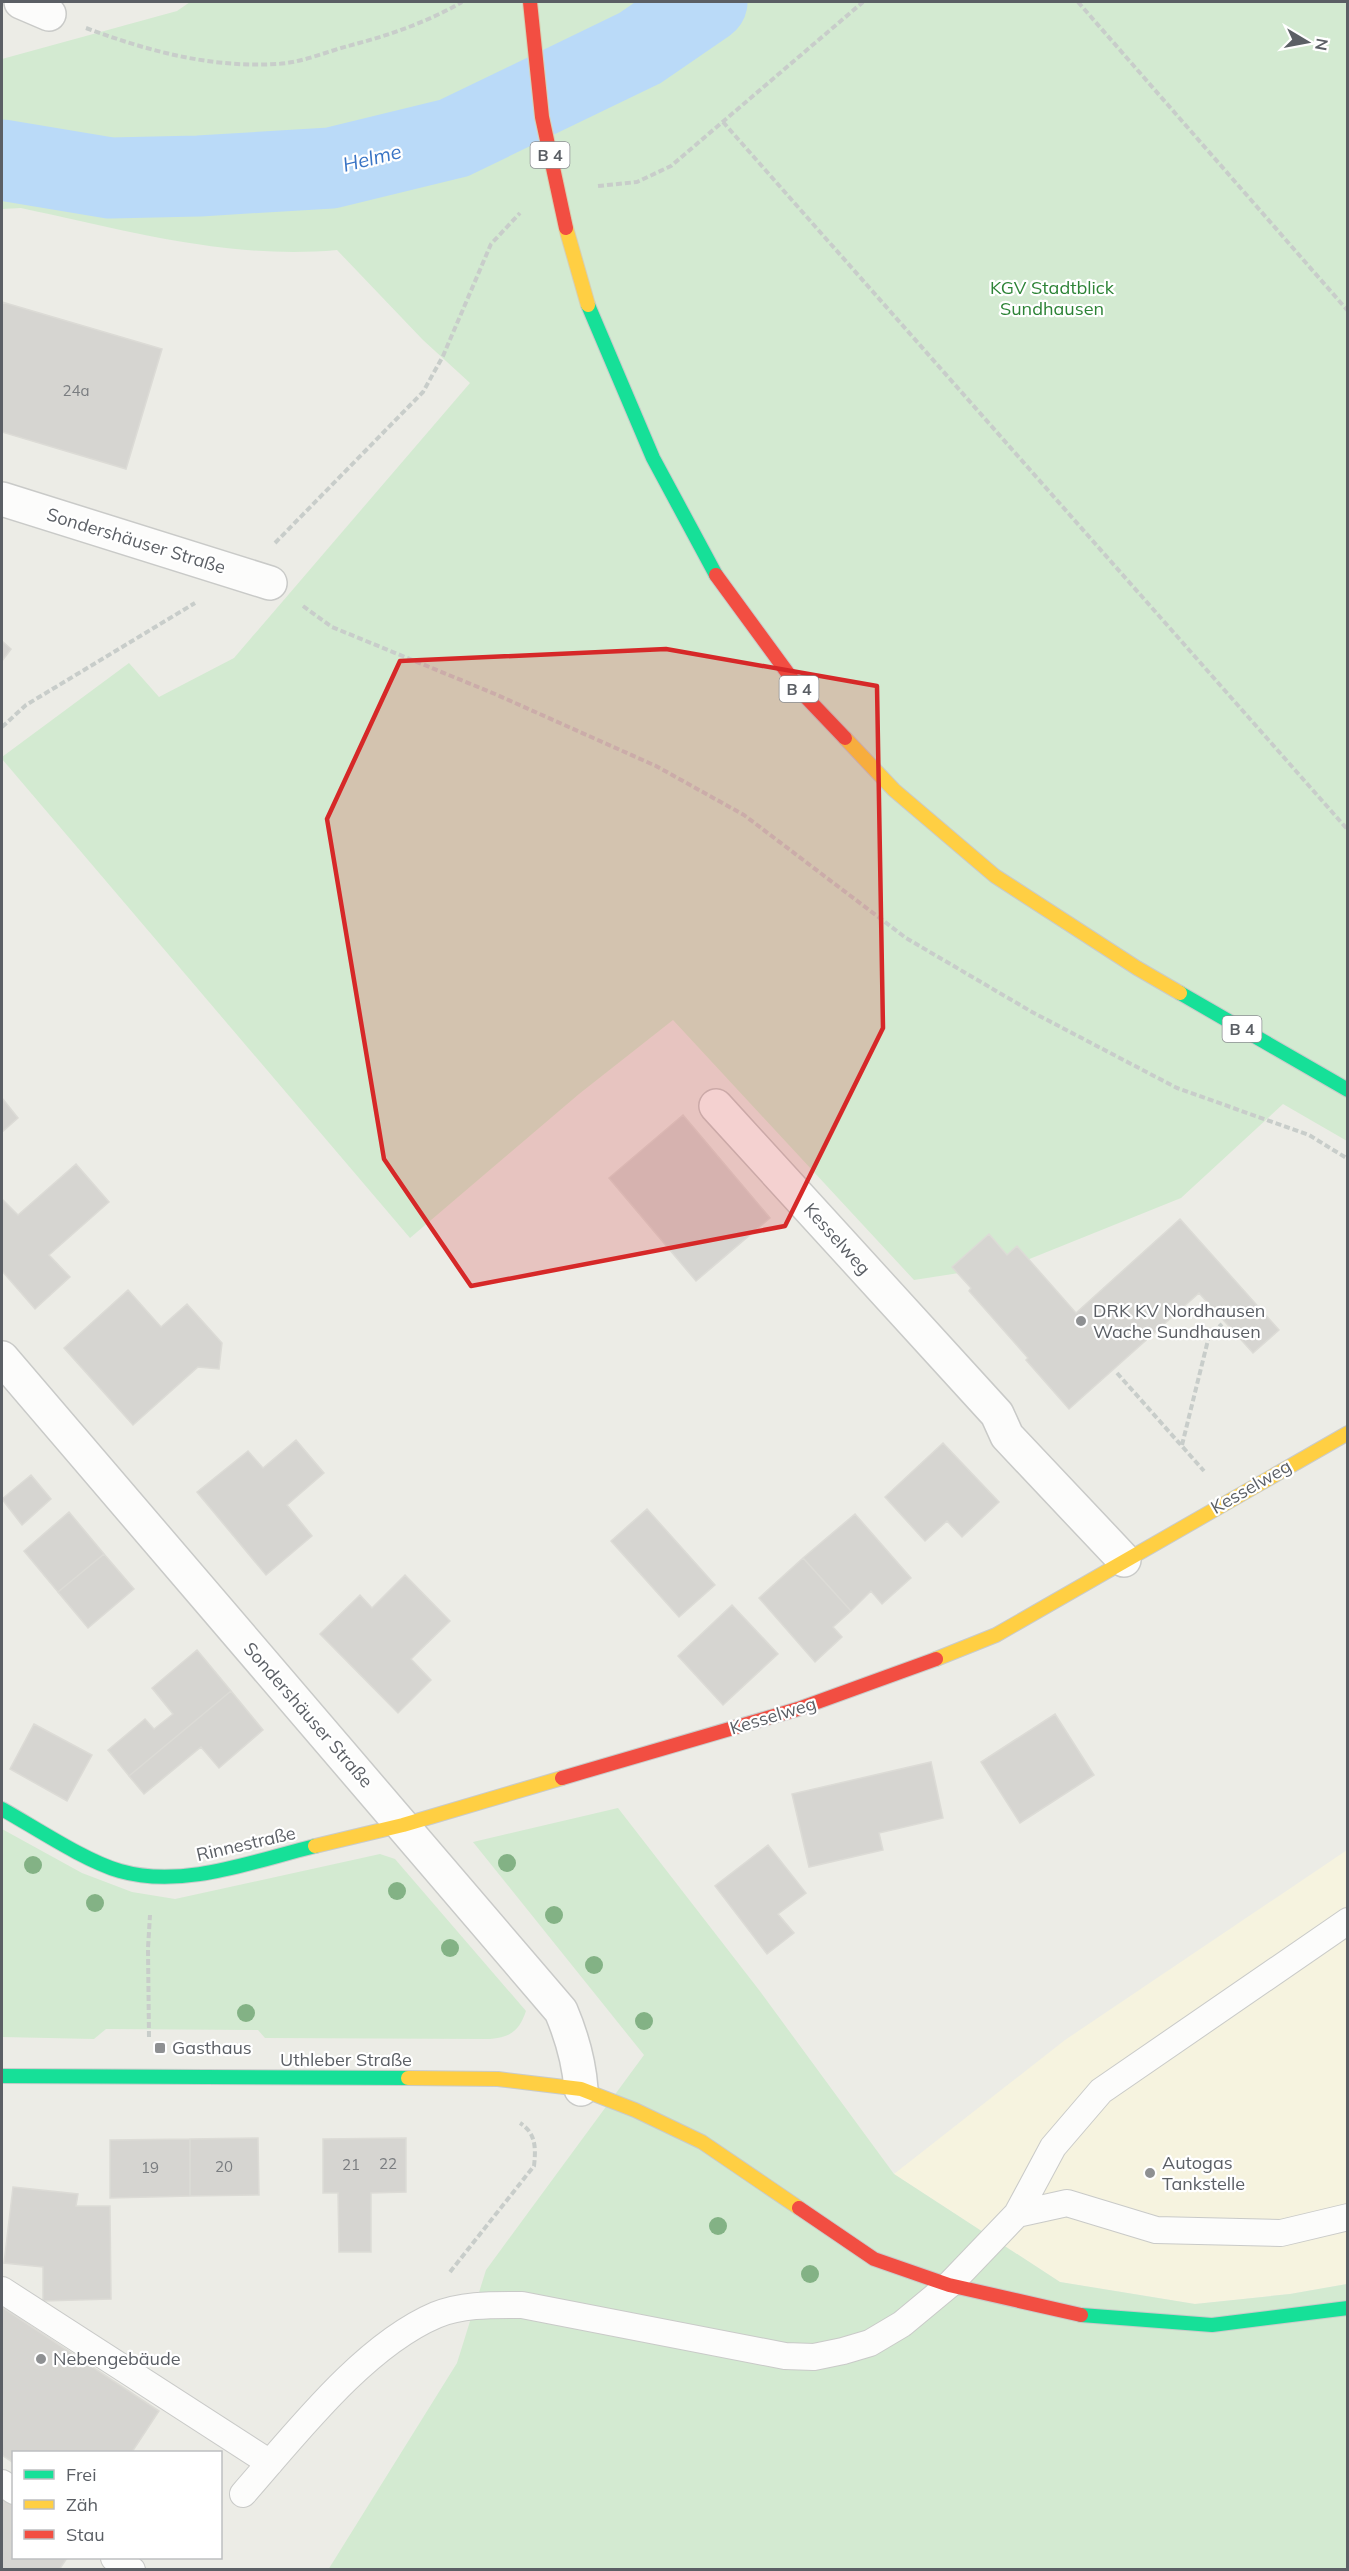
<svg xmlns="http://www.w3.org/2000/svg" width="1349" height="2571" viewBox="0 0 1349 2571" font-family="Mulish,sans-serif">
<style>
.commercial{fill:#f6f3df}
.green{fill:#d3ead1}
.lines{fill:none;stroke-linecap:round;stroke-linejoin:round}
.river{stroke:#badaf8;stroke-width:81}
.building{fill:#d6d5d1;stroke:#dcdbd6;stroke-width:1.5}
.lane-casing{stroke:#c9cac8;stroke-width:28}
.street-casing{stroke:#c9cac8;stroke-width:36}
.fast-casing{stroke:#c9cbca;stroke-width:16}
.slow-casing{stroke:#c9cbca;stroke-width:16}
.jam-casing{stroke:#c9cbca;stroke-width:16}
.path{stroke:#c8cdca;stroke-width:4;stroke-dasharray:6 3;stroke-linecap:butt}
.lane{stroke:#fcfcfb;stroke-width:26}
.street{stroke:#fcfcfb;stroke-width:33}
.fast{stroke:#16e098;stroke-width:14}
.slow{stroke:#ffcf43;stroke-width:14}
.jam{stroke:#f24e42;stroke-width:14}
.slow-bridge-casing{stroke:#d7cfb2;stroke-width:16;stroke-linecap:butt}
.jam-bridge-casing{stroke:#d7cfb2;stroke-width:16;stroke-linecap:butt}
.slow-bridge{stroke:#ffcf43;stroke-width:14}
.jam-bridge{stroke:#f24e42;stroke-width:14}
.tree{fill:#83b285}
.marked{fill:#d62828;fill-opacity:0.2;stroke:#d62828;stroke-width:4.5;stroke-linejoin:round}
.poi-dot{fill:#8e9092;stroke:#fff;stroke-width:2}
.labels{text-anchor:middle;stroke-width:4.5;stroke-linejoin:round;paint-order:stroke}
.number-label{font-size:15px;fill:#7a7d80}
.shield{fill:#fff;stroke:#8c8f93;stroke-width:1.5}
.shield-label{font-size:16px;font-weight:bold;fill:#5b5f65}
.park-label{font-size:18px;fill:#2d8336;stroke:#fff}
.street-label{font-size:18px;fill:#5b5f65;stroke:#fff}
.poi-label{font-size:18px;fill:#5b5f65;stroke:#fff;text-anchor:start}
.water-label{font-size:20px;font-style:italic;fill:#3974c5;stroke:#fff}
</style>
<rect width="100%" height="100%" fill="#ecece6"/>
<path class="commercial" d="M1347 1850V2284L1290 2294 1195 2304 1060 2282 894 2174 1065 2040Z"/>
<path class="green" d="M190 2H1347V1141L1283 1104 1181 1198 1017 1264 914 1280 673 1020 579 1094 410 1238 2 759V757L129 663 159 697 234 658 470 383 423 340 337 250C230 260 124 230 21 208L2 209V59L177 11Z
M618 1808 759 1990 894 2174 1060 2282 1195 2304 1290 2294 1347 2284V2569L328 2570 457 2363 486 2270 644 2055 473 1842Z
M2 1829 82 1873 132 1892 175 1899 380 1854 395 1859 526 2011C519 2031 511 2037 490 2039L265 2038 258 2030 106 2029 94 2039 2 2037Z"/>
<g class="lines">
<path class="river" d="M2 160 110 178 199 176 331 168 454 138 640 48 707 2"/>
</g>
<path class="building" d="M2 302 162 349 126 469 2 432Z
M2 641 11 649 2 661Z
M2 1098 18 1118 2 1132Z
M683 1115 770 1218 696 1281 609 1178Z
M76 1164 109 1202 49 1255 70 1277 35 1309 2 1271V1199L18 1215Z
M1180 1219 1279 1330 1253 1353 1199 1293 1069 1409 1026 1360 1028 1358 969 1291 971 1288 952 1267 989 1234 1007 1255 1017 1246 1076 1313Z
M128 1290 161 1327 187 1304 222 1343 219 1369 198 1367 133 1425 64 1348Z
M296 1440 324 1473 287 1505 312 1536 266 1575 197 1492 248 1451 263 1468Z
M943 1443 999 1502 962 1537 947 1521 925 1541 885 1497Z
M31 1475 51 1499 22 1525 2 1499Z
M647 1509 715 1585 679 1617 611 1541Z
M69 1512 104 1554 58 1592 24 1551Z
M855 1514 911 1578 882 1604 871 1591 851 1611 803 1558Z
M104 1554 134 1589 88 1628 58 1592Z
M803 1558 851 1611 833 1627 842 1637 815 1662 759 1598Z
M405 1575 450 1621 411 1659 431 1680 398 1713 320 1634 360 1595 372 1608Z
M732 1605 778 1654 723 1705 678 1656Z
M197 1650 231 1691 129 1776 108 1750 145 1719 154 1729 173 1714 152 1688Z
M231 1691 263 1730 219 1768 201 1747 144 1794 129 1776Z
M1055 1714 1094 1775 1020 1823 981 1762Z
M34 1724 92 1755 67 1801 10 1769Z
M931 1762 943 1818 879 1833 883 1850 809 1867 792 1794Z
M768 1845 806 1893 778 1914 794 1933 767 1954 715 1886Z
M258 2138 259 2195 190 2196V2139Z
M406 2138V2192L371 2193V2252H339L338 2193H323V2139Z
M190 2139V2196L110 2198V2140Z
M13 2187 78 2194 76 2206H110L111 2299 43 2301V2267L4 2263Z
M2 2307 159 2411 132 2452H14V2463L2 2455Z
M2 2495 14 2503V2558H67L59 2570H2Z"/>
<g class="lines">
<defs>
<path id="lane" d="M1017 2214 1067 2203 1156 2230 1281 2233 1348 2217
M2 2290 270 2463
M2 2483 14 2491
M243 2494C295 2435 363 2346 436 2315 463 2304 493 2305 522 2305L785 2356 814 2357 843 2351 870 2343 902 2324 949 2285 1017 2214 1053 2147 1101 2091 1348 1921
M114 2558 132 2570"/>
<path id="street" d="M21 2 49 14
M2 499 270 583
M716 1106 997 1414 1007 1436 1124 1560
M2 1358 561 2011C572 2037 579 2061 581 2089"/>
<path id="fast" d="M588 305 653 458 716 575
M1180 993 1348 1090
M2 1809C36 1828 85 1861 120 1871 183 1889 254 1861 315 1846
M2 2076 408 2078
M1081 2315 1212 2325 1348 2308"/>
<path id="slow" d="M845 738 894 790 995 876 1137 968 1180 993
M936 1659 996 1635 1348 1433
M315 1846 403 1825 562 1778
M408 2078 498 2079 581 2089 635 2110 702 2142 799 2208"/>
<path id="jam" d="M716 575 803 694 845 738
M562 1778 798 1709 936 1659
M799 2208 874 2259 949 2285 1081 2315"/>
</defs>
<use href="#lane" class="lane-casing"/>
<use href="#street" class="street-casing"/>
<use href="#fast" class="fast-casing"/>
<use href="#slow" class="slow-casing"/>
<use href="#jam" class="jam-casing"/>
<path class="path" d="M1078 2 1348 311
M86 28C148 51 210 68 277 64 300 63 326 52 348 46 387 36 428 22 462 2
M723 122 1348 830
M598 186 637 182 671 166 863 2
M275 543 423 392 443 356 491 244 520 213
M303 606 332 627 495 694 656 766 744 815 906 938 1032 1012 1177 1088 1309 1135 1348 1159
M2 727 26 705 195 603
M1117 1373 1204 1471
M1182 1445 1209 1336 1222 1324
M149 2037 148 1948 150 1915
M450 2272 534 2166C536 2148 536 2133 520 2123"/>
<use href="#lane" class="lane"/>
<use href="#street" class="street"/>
<use href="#fast" class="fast"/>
<use href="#slow" class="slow"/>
<use href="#jam" class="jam"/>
<defs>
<path id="slow-bridge" d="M566 228 588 305"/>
<path id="jam-bridge" d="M530 2 542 117 566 228"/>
</defs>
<use href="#slow-bridge" class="slow-bridge-casing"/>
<use href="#jam-bridge" class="jam-bridge-casing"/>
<use href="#slow-bridge" class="slow-bridge"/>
<use href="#jam-bridge" class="jam-bridge"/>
</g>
<g class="tree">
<circle cx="507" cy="1863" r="9"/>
<circle cx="33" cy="1865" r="9"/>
<circle cx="397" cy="1891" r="9"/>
<circle cx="95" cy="1903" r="9"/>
<circle cx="554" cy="1915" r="9"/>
<circle cx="450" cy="1948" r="9"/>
<circle cx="594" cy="1965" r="9"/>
<circle cx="246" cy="2013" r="9"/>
<circle cx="644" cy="2021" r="9"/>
<circle cx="718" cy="2226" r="9"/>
<circle cx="810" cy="2274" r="9"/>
</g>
<path class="marked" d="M666 649 877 686 883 1028 785 1226 471 1286 384 1159 327 819 400 661Z"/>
<g class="poi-dot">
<circle cx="1081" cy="1321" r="6"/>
<rect x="154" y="2042" width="12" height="12" rx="3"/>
<circle cx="1150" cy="2173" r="6"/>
<circle cx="41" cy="2359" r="6"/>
</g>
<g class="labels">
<g class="number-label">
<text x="76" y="396">24a</text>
<text x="388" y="2169">22</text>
<text x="351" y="2170">21</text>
<text x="224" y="2172">20</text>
<text x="150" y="2173">19</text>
</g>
<g class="shield">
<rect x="530.5" y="142" width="39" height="26" rx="4.5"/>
<rect x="779.5" y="676" width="39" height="26" rx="4.5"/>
<rect x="1222.5" y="1016" width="39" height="26" rx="4.5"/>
</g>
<g class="shield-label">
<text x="550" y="161">B 4</text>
<text x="799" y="695">B 4</text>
<text x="1242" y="1035">B 4</text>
</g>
<g class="park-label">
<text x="1052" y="294">KGV Stadtblick<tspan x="1052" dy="21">Sundhausen</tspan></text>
</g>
<g class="street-label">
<text transform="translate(136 541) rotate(17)" y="6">Sondershäuser Straße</text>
<text transform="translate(837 1239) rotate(48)" y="6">Kesselweg</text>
<text transform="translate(1251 1487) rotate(-30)" y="6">Kesselweg</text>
<text transform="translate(308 1715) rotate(49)" y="6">Sondershäuser Straße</text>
<text transform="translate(773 1716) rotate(-17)" y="6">Kesselweg</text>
<text transform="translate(246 1844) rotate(-13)" y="6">Rinnestraße</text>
<text x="346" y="2066">Uthleber Straße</text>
</g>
<g class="poi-label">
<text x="1093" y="1317">DRK KV Nordhausen<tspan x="1093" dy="21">Wache Sundhausen</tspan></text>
<text x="172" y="2054">Gasthaus</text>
<text x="1162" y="2169">Autogas<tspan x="1162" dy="21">Tankstelle</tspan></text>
<text x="53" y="2365">Nebengebäude</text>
</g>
<g class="water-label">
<text transform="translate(372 158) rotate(-14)" y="7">Helme</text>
</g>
</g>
<rect width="1349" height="2571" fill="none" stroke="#5b5f65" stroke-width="6"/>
<rect x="12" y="2451" width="210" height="108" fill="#ffffff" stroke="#bdbfc1" stroke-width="1.5"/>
<rect x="24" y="2470" width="30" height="9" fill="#16e098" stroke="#bdbfc1" stroke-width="1.5"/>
<text x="66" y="2481" font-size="18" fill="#5b5f65">Frei</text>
<rect x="24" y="2500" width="30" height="9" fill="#ffcf43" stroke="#bdbfc1" stroke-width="1.5"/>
<text x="66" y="2511" font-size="18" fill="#5b5f65">Zäh</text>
<rect x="24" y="2530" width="30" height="9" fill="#f24e42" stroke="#bdbfc1" stroke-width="1.5"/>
<text x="66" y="2541" font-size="18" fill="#5b5f65">Stau</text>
<g transform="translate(1307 42) rotate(100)" stroke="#ffffff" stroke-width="4.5" paint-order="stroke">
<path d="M0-4.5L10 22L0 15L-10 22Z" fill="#5b5f65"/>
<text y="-9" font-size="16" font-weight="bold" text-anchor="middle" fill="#5b5f65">N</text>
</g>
</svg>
